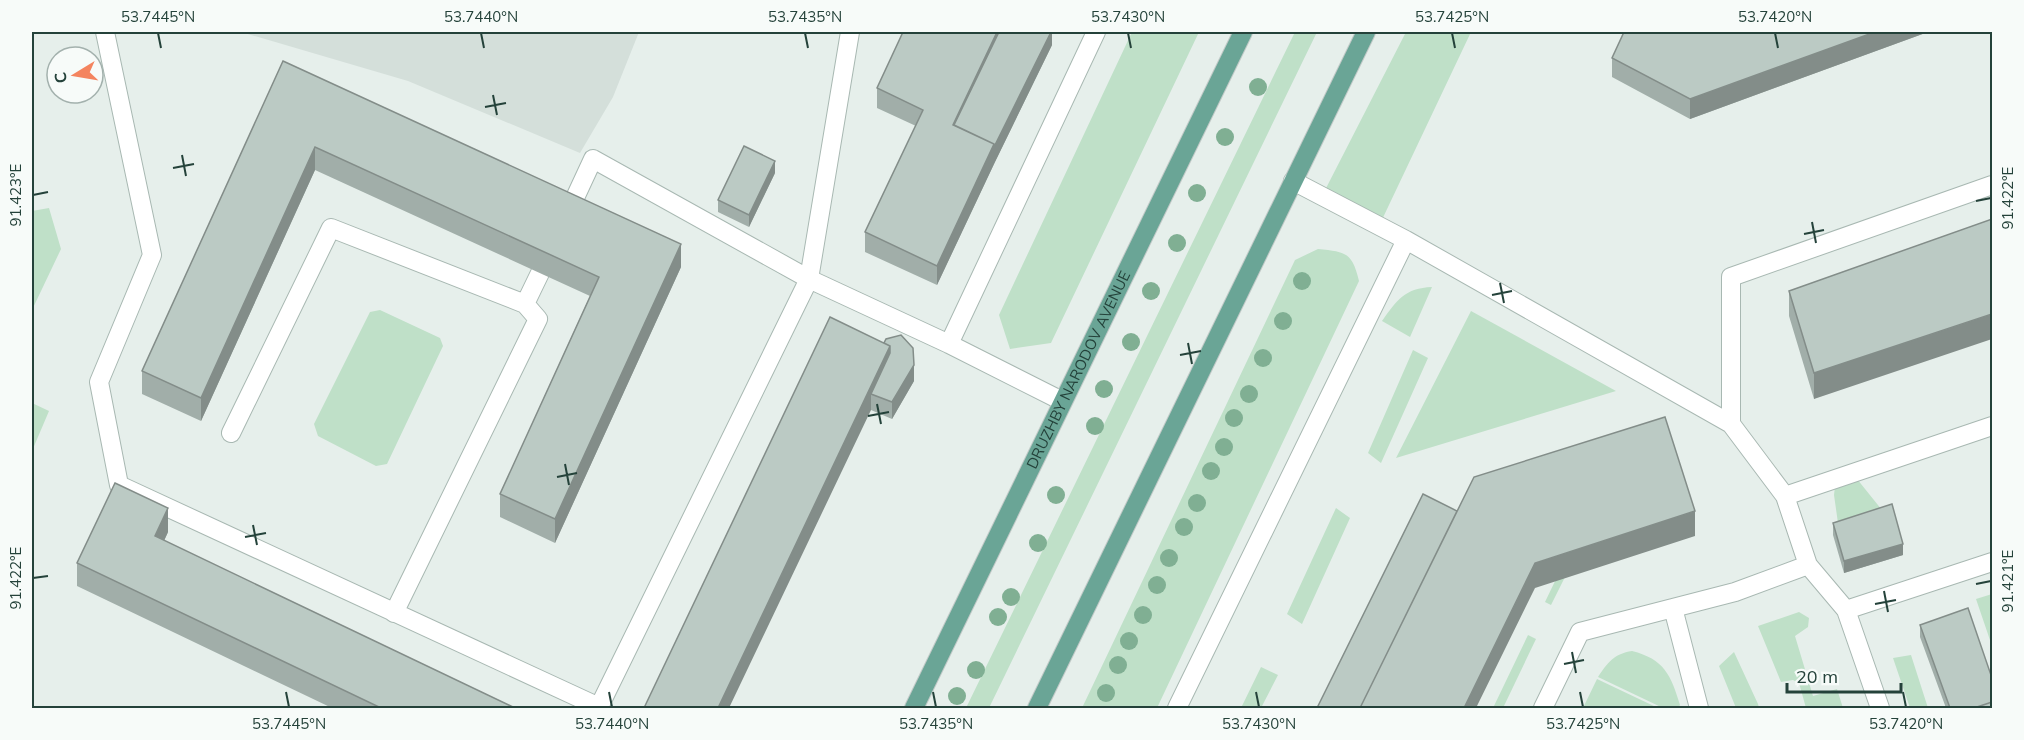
<svg xmlns="http://www.w3.org/2000/svg" width="2024" height="740" viewBox="0 0 2024 740" font-family="Mulish,sans-serif">
<style>
.built{fill:#d4dfda}
.green{fill:#bfe0c8}
.lines{fill:none;stroke-linecap:round;stroke-linejoin:round}
.lane-casing{stroke:#a8b8b2;stroke-width:20}
.primary-casing{stroke:#c2cac8;stroke-width:20}
.lane{stroke:#fff;stroke-width:18}
.primary{stroke:#6aa596;stroke-width:18}
.tree{fill:#80af93}
.wall{fill:#a1aea9}
.shaded-wall{fill:#838d89}
.building{fill:#bbcac4;stroke:#838d89;stroke-width:1.5}
.ticks{fill:none;stroke:#24423a;stroke-width:2}
.labels{text-anchor:middle;stroke-width:5;stroke-linejoin:round;paint-order:stroke}
.street-label{font-size:15px;fill:#24423a;stroke:#f7fbf9}
.neatline{fill:none;stroke:#24423a;stroke-width:2}
.ticks-label{font-size:15px;text-anchor:middle;fill:#24423a}
</style>
<rect width="100%" height="100%" fill="#e6efeb"/>
<path class="built" d="M241 32H639L613 97 580 153 408 81Z"/>
<path class="green" d="M1132 32H1199L1051 343 1010 349 999 315Z
M1295 32H1317L989 708H966Z
M1406 32H1471L1379 226 1322 196Z
M49 208 61 249 32 310V211Z
M1318 249C1346 252 1352 252 1359 281L1157 708H1082L1295 260Z
M1432 287 1410 337 1382 321C1397 300 1405 288 1432 287Z
M380 310 440 338 443 346 387 464 376 466 318 436 314 424 370 312Z
M1471 311 1616 391 1396 458Z
M1413 350 1428 358 1381 463 1368 453Z
M32 403 49 411 32 451Z
M1857 479 1886 515 1839 530 1834 495 1835 486Z
M1336 508 1350 518 1302 624 1287 614Z
M1570 550 1575 557 1551 605 1545 602Z
M1992 594V646L1976 599Z
M1799 612 1809 618 1808 627 1795 636 1813 696 1837 689 1843 708H1806L1799 683 1793 680 1781 682 1758 626Z
M1528 635 1536 639 1503 708H1493Z
M1632 651C1664 659 1671 675 1680 705L1678 708H1663L1598 677C1608 662 1614 654 1632 651Z
M1734 652 1758 704 1759 708H1736L1719 666Z
M1911 655 1928 708H1910L1893 658Z
M1261 667 1278 675 1261 708H1241Z
M1597 679 1658 708H1583Z"/>
<g class="lines">
<defs>
<path id="lane" d="M105 32 152 255 99 382 119 485 599 707 809 279 949 344 1062 401
M1293 181 1406 240 1731 424V277L1992 185
M567 215 593 159 809 279 850 32
M525 304 540 273
M949 344 1096 32
M1731 424 1785 496 1992 426
M231 433 331 228 525 304 538 319 394 613
M1785 496 1808 565 1846 610 1880 708
M1673 608 1699 708
M1846 610 1992 562
M1177 708 1406 240
M1543 708 1580 632 1735 592 1808 565"/>
<g id="primary">
<path id="s1" d="M914 708 1243 32"/>
<path d="M1037 708 1366 32"/>
</g>
</defs>
<use href="#lane" class="lane-casing"/>
<use href="#primary" class="primary-casing"/>
<use href="#lane" class="lane"/>
<use href="#primary" class="primary"/>
</g>
<g class="tree">
<circle cx="1258" cy="87" r="9"/>
<circle cx="1225" cy="137" r="9"/>
<circle cx="1197" cy="193" r="9"/>
<circle cx="1177" cy="243" r="9"/>
<circle cx="1302" cy="281" r="9"/>
<circle cx="1151" cy="291" r="9"/>
<circle cx="1283" cy="321" r="9"/>
<circle cx="1131" cy="342" r="9"/>
<circle cx="1263" cy="358" r="9"/>
<circle cx="1104" cy="389" r="9"/>
<circle cx="1249" cy="394" r="9"/>
<circle cx="1234" cy="418" r="9"/>
<circle cx="1095" cy="426" r="9"/>
<circle cx="1224" cy="447" r="9"/>
<circle cx="1211" cy="471" r="9"/>
<circle cx="1056" cy="495" r="9"/>
<circle cx="1197" cy="503" r="9"/>
<circle cx="1184" cy="527" r="9"/>
<circle cx="1038" cy="543" r="9"/>
<circle cx="1169" cy="558" r="9"/>
<circle cx="1157" cy="585" r="9"/>
<circle cx="1011" cy="597" r="9"/>
<circle cx="1143" cy="615" r="9"/>
<circle cx="998" cy="617" r="9"/>
<circle cx="1129" cy="641" r="9"/>
<circle cx="1118" cy="665" r="9"/>
<circle cx="976" cy="670" r="9"/>
<circle cx="1106" cy="693" r="9"/>
<circle cx="957" cy="696" r="9"/>
</g>
<path class="wall" d="M1052 32V45L994 164 937 285 865 252V232L916 126 877 108V88Z
M1928 32 1690 119 1612 77V58Z
M283 61 681 267 555 543 500 517V494L590 296 315 170 201 421 142 394V371Z
M775 173 749 227 718 212V200Z
M1992 219 1814 399 1789 316V291Z
M830 317 914 381 892 419 871 410Z
M1833 523 1903 555 1844 573 1833 535Z
M168 532 164 541 515 708H332L77 586V563Z
M1920 625 1992 708H1946L1920 637Z"/>
<path class="shaded-wall" d="M997 32H1007L959 131 953 125Z
M1051 32H1052V45L994 164 937 285V266L994 144Z
M1875 32H1928L1690 119V99Z
M315 147V170L201 421V398Z
M775 161V173L749 227V215Z
M681 244V267L555 543V519Z
M1992 314V339L1814 399V373Z
M890 346V370L871 394V410L729 708H718Z
M914 365V381L892 419V402Z
M168 508V532L155 560V536Z
M1695 511V536L1535 588 1476 708H1464L1535 563Z
M1903 544V555L1844 573V561Z"/>
<path class="building" d="M903 32H997L953 125 994 144 937 266 865 232 923 110 877 88Z
M999 32H1051L994 147V144L954 125Z
M1624 32H1875L1690 99 1612 58Z
M283 61 681 244 555 519 500 494 599 277 315 147 201 398 142 371Z
M744 146 775 161 749 215 718 200Z
M1992 219V314L1814 373 1789 291Z
M830 317 890 346 718 708H644Z
M901 335 913 348 914 365 892 402 871 394 890 353V346L884 343 886 339Z
M1665 417 1695 511 1535 563 1464 708H1360L1474 477Z
M115 483 168 508 155 536 515 708H381L77 563Z
M1423 494 1457 511 1360 708H1317Z
M1892 504 1903 544 1844 561 1833 523Z
M1968 608 1992 678V702L1974 708H1950L1920 625Z
M1992 702V708H1974Z"/>
<path class="ticks" d="M158 33 161 48M481 33 484 48M805 33 808 48M1128 33 1131 48M1452 33 1455 48M1775 33 1778 48M493 95 497 115M485 107 506 103M182 155 186 176M173 168 194 164M33 195 48 192M1976 201 1991 198M1812 222 1816 243M1804 234 1824 230M1500 283 1504 303M1492 295 1512 291M1188 343 1192 364M1180 355 1201 351M877 404 881 424M868 416 889 412M565 464 569 485M557 477 577 473M253 525 257 545M245 537 266 533M33 578 48 576M1976 584 1991 581M1884 591 1888 612M1875 604 1896 600M1572 652 1576 673M1564 664 1584 660M286 692 289 707M609 692 612 707M933 692 936 707M1256 692 1259 707M1580 692 1583 707M1903 692 1906 707"/>
<g class="labels">
<g class="street-label">
<text dy="5" stroke="none"><textPath href="#s1" startOffset="376">DRUZHBY NARODOV AVENUE</textPath></text>
</g>
</g>
<rect width="2024" height="740" fill="none" stroke="#f7fbf9" stroke-width="66"/>
<g transform="translate(75 75) rotate(259)"><circle r="28" fill="#f7fbf9" stroke="#a3b1ad" stroke-width="1.5"/>
<path d="M0-4.5L10 22L0 15L-10 22Z" fill="#f4845f"/>
<text y="-9" font-size="16" font-weight="bold" text-anchor="middle" fill="#24423a">С</text>
</g>
<path d="M1787 683v9h114v-9" fill="none" stroke="#24423a" stroke-width="3"/>
<text x="1796" y="683" font-size="18" fill="#24423a" stroke="#f7fbf9" stroke-width="4.5" paint-order="stroke">20 m</text>
<rect x="33" y="33" width="1958" height="674" class="neatline"/>
<g class="ticks-label">
<text x="158" y="22">53.7445°N</text>
<text x="481" y="22">53.7440°N</text>
<text x="805" y="22">53.7435°N</text>
<text x="1128" y="22">53.7430°N</text>
<text x="1452" y="22">53.7425°N</text>
<text x="1775" y="22">53.7420°N</text>
<text transform="translate(16 195) rotate(-90)" y="5">91.423°E</text>
<text transform="translate(2008 198) rotate(-90)" y="5">91.422°E</text>
<text transform="translate(16 578) rotate(-90)" y="5">91.422°E</text>
<text transform="translate(2008 581) rotate(-90)" y="5">91.421°E</text>
<text x="289" y="729">53.7445°N</text>
<text x="612" y="729">53.7440°N</text>
<text x="936" y="729">53.7435°N</text>
<text x="1259" y="729">53.7430°N</text>
<text x="1583" y="729">53.7425°N</text>
<text x="1906" y="729">53.7420°N</text>
</g>
</svg>
